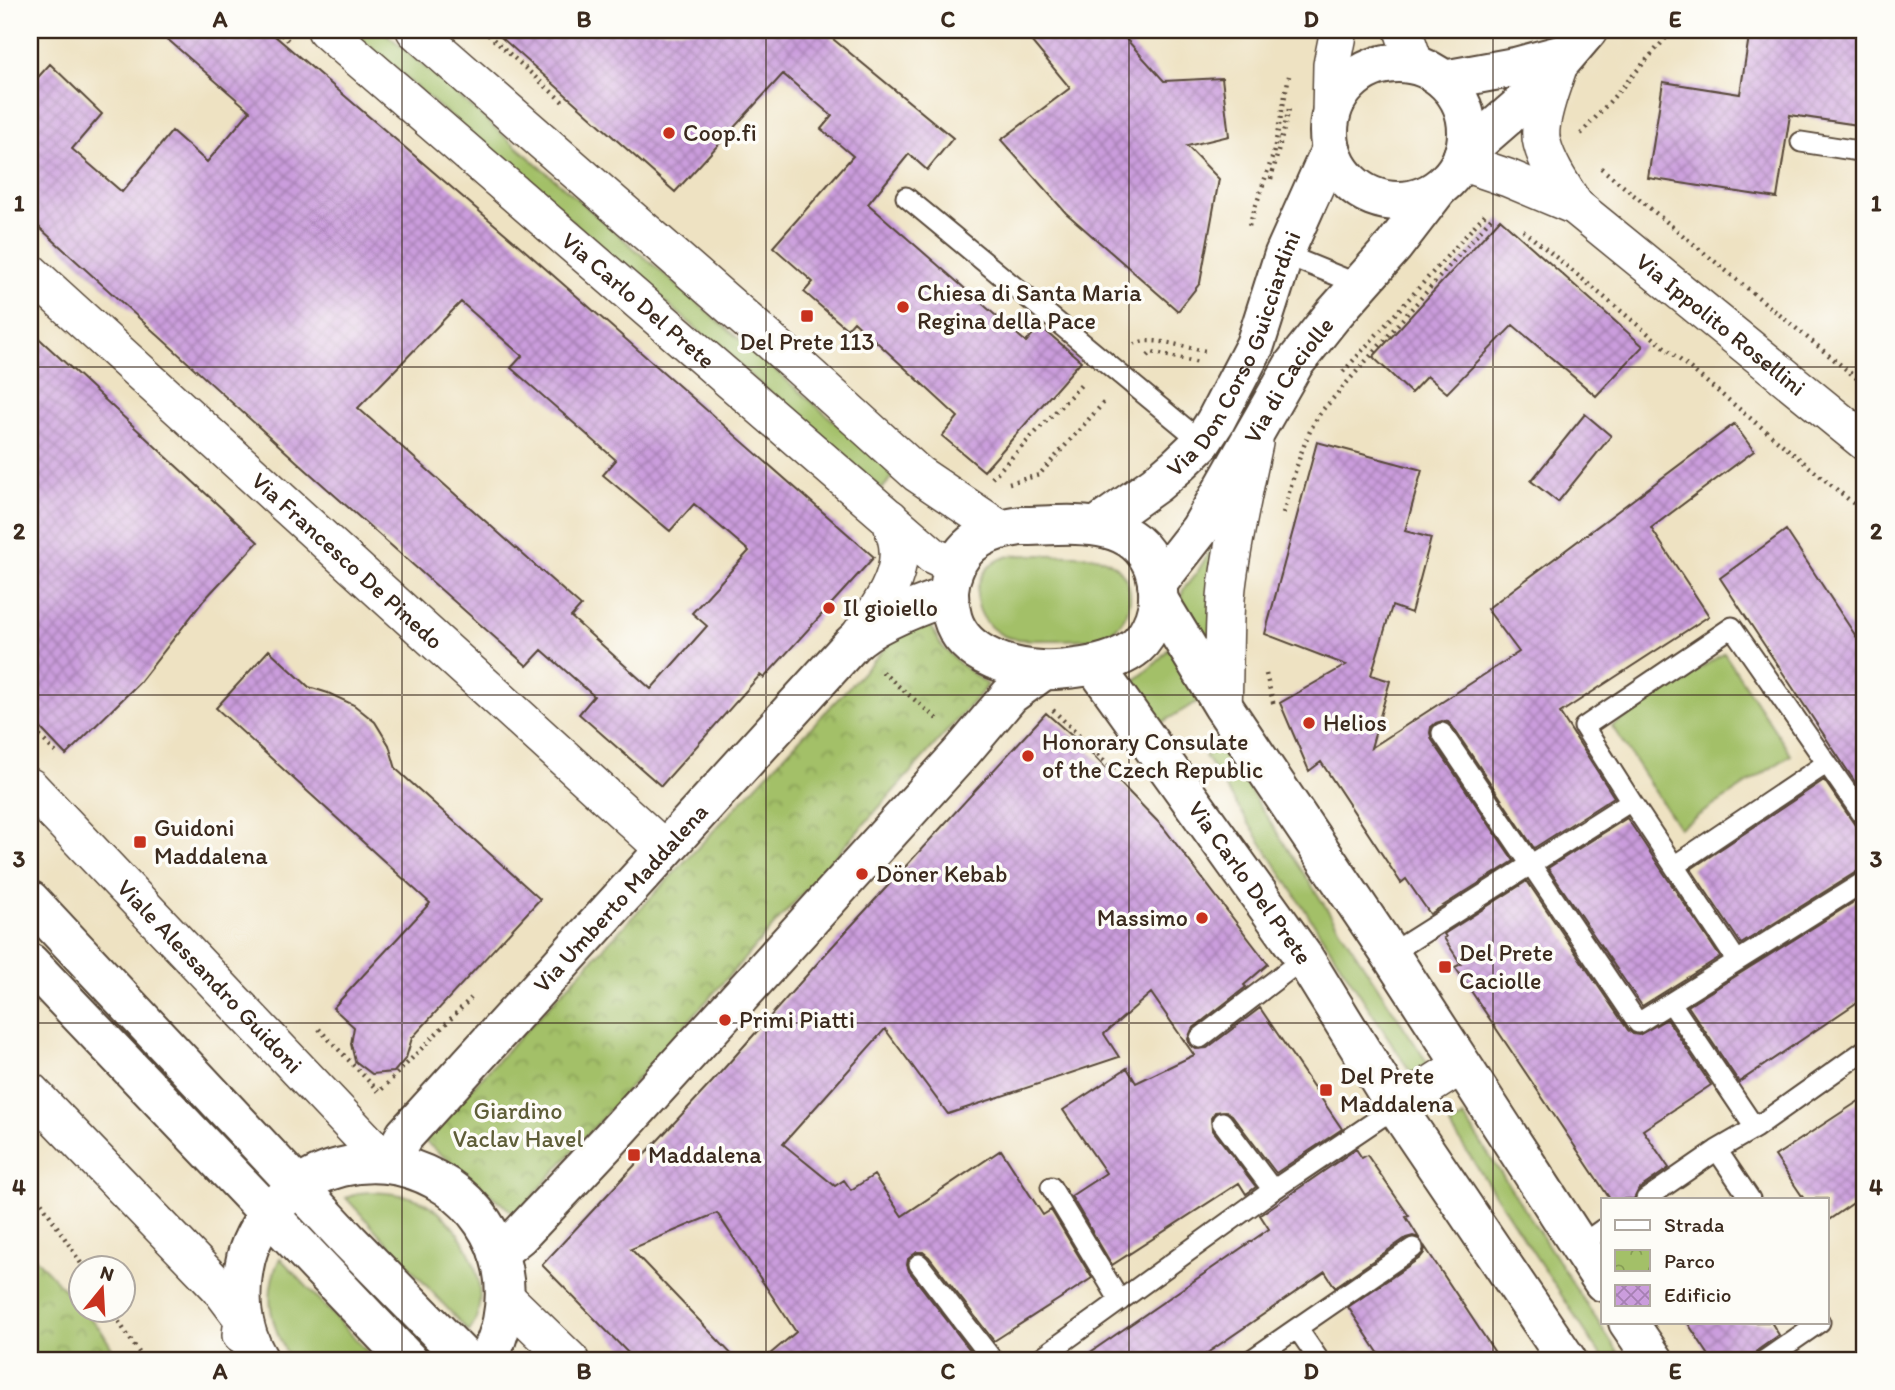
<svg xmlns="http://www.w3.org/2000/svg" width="1895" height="1390" viewBox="0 0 1895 1390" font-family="Itim,sans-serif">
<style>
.green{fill:#a3c068;stroke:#6f7543;stroke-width:2}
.park{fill:url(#park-crowns);stroke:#6f7543;stroke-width:2}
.building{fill:url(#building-cross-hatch);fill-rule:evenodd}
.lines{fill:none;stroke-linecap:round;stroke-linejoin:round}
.lane-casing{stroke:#564637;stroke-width:23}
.street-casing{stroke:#564637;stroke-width:40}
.secondary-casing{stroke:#564637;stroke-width:42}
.primary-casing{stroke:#564637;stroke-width:42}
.path{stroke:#564637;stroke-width:4.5;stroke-dasharray:2 5;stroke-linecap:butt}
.lane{stroke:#fff;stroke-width:19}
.street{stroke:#fff;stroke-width:37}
.secondary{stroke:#fff;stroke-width:38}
.primary{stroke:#fff;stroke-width:38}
.grid{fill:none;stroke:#3b2a1e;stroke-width:2;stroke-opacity:0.55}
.poi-dot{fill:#c8321e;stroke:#fdfcf7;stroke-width:2.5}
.labels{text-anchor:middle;stroke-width:7;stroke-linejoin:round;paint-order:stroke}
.poi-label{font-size:24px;fill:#3b2a1e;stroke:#fdfcf7;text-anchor:start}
.street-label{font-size:24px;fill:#3b2a1e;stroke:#fdfcf7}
.park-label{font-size:24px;fill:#5f5e38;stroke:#fdfcf7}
.neatline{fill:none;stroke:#3b2a1e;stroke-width:2.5}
.grid-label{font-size:23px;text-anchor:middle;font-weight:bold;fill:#3b2a1e}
</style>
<defs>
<pattern id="park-crowns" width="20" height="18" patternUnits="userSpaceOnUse" patternTransform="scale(1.75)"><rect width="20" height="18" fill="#a3c068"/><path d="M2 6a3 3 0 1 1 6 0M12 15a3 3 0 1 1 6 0" fill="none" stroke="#869c55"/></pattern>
<pattern id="building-cross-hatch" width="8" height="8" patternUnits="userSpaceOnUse" patternTransform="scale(1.75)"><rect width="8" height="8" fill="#cb9ddd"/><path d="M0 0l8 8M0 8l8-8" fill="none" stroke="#a680b3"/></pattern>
</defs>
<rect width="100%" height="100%" fill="#fdfcf7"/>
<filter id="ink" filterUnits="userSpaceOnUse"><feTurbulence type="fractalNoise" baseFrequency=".0143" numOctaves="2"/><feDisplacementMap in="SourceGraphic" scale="14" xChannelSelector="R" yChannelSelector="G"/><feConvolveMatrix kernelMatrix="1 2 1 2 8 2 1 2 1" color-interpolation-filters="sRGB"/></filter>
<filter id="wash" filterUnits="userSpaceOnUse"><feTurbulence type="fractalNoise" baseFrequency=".00686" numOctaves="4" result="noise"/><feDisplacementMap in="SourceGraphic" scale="28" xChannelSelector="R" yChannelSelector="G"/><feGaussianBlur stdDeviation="1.57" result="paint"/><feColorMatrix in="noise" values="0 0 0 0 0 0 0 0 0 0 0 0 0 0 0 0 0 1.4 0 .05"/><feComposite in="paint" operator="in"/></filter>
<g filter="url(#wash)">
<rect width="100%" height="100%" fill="#eee2c2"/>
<path class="green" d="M350 30H382L895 474 882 489Z
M1215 542V657L1181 607 1183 590 1198 571Z
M1016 555C1038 556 1085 552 1103 559 1144 575 1136 629 1095 639 1075 639 1019 643 1004 636 963 616 970 560 1016 555Z
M1169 648 1202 699 1156 726 1128 686 1157 662Z
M1724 653 1791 755 1679 828 1612 726Z
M1223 745 1252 794 1432 1070 1415 1079 1205 756Z
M1464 1117 1623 1360H1604L1450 1126Z
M370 1192C388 1193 407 1194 423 1202 463 1222 498 1291 469 1332L346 1198 359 1193Z
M280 1258 283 1261 375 1360H291L289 1358C271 1324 262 1295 280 1258Z"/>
<path class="park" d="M926 617 941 645 960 664 988 685 516 1215 423 1140 894 639Z
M30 1252 101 1330 119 1360H30Z"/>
<g id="blocks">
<path class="building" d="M157 30H268L514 241 874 557 764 678 760 675 661 786 579 714 594 696 542 650 527 666 305 469 30 219V86L50 64 102 114 72 149 122 192 172 131 207 162 250 111ZM461 302 522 356 511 368 616 460 603 475 670 531 694 504 749 551 692 613 707 626 651 689 571 617 581 606 358 408Z
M493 30H822L953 138 927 170 909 154 868 204 1026 342 1040 326 1081 361 984 471 942 436 958 417 854 321 847 329 804 292 813 282 773 247 853 156 821 129 832 116 783 74 675 192Z
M1022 30H1118L1164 81 1222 78 1229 136 1187 146 1219 179 1200 283 1178 311 1066 213 1001 140 1070 88Z
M1750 30H1865V126L1790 115 1777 198 1648 178 1663 82 1740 94Z
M1500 219 1643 346 1596 396 1513 325 1447 393 1427 376 1411 393 1373 357Z
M30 330 258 542 204 600 139 683 66 755 30 717Z
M1585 414 1611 436 1558 502 1531 481Z
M1734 424 1754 451 1651 528 1709 616 1560 713 1614 797 1534 848 1452 726 1448 722 1442 721 1436 723 1431 727 1430 733 1432 740 1514 861 1430 914 1406 879 1401 883 1321 762 1309 771 1280 703 1346 665 1265 634 1317 442 1422 470 1405 531 1431 538 1411 613 1392 606 1371 675 1390 681 1371 748 1519 652 1487 609Z
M1786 530 1865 650V797L1720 578Z
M269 650 309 687 328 693 354 705 375 722 389 745 396 769 540 899 412 1038 406 1058 394 1072 372 1074 355 1061 351 1044 354 1027 333 1008 430 903 216 708Z
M1046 713 1089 751 1163 827 1268 964 1244 985 1246 987 1192 1029 1188 1039 1190 1045 1196 1049 1207 1048 1260 1008 1342 1129 1276 1173 1232 1115 1226 1111 1215 1112 1211 1118 1212 1129 1256 1187 1246 1194 1239 1183 1112 1265 1071 1196 1106 1173 1063 1110 1127 1068 1136 1083 1194 1055 1151 993 1104 1034 1119 1057 948 1114 885 1029 783 1144 835 1186 844 1180 851 1190 874 1175 902 1216 1001 1150 1043 1215 1051 1210 1092 1278 994 1341 929 1257 923 1252H917L908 1259 907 1265 909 1271 973 1354 964 1360H763L796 1332 717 1213 631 1249 737 1360H635L542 1265 712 1082 830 949Z
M1824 780 1855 825 1859 829 1865 830V869L1858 871 1741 944 1691 869Z
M1627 818 1720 957 1642 1006 1548 868Z
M1527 881 1628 1030 1633 1034 1639 1035 1667 1019 1711 1085 1643 1130 1669 1168 1639 1189 1634 1199H1610L1455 967 1461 964 1444 938 1446 937 1444 934Z
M1865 895V997L1739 1082 1688 1006Z
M1865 1097V1195L1827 1221V1199H1804L1775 1156Z
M1356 1149 1362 1158 1367 1155 1409 1216 1406 1217 1419 1238 1413 1236 1406 1238 1335 1287 1325 1272 1197 1360H1079L1269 1229 1260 1215Z
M1425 1247 1500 1360H1383L1348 1307 1420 1258 1424 1253Z
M1687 1322H1771L1779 1335 1758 1350 1753 1360H1712Z"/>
</g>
</g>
<g filter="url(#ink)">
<use href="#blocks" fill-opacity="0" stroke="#564637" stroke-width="2"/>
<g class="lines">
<defs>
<path id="lane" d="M1801 142 1865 152
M906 197 1202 442
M1284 254 1360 285
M1442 733 1638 1023 1865 881
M1674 866 1827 763
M1390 954 1631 801
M1737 961 1631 801 1584 727 1732 627 1865 818
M1671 1003 1755 1128
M1200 1038 1304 958
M1222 1122 1273 1190
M1717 1150 1750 1199
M1051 1187 1120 1301
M1646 1199 1717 1150 1755 1128 1865 1050
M1579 1246 1603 1229
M919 1264 993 1360
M1297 1328 1413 1248
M1038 1360 1273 1190 1396 1107
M1251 1360 1297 1328 1319 1360
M1765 1360 1820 1322"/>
<g id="street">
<path id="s1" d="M326 30 933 556 955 566"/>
<path d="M415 30 791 359 918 474 1000 529"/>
<path d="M1403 30 1415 65"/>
<path d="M1559 64C1553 85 1536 122 1542 143 1548 166 1563 187 1575 206"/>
<path d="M1331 115 1332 65 1339 30"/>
<path id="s2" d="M1461 162 1508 178 1575 206 1865 442"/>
<path id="s3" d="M30 272 664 849"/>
<path d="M858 638C874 614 901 581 898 550 898 539 893 529 890 518"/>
<path d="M1223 706C1225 666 1223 626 1227 587 1233 538 1244 491 1254 443"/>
<path id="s4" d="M30 787 388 1164"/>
<path d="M30 1091 219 1287 243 1319 241 1335"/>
<path d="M1396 1107 1462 1065"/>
<path d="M505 1297 570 1360"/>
</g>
<g id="secondary">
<circle cx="1398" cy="132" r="69"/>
<path d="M1444 80 1515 67 1567 53"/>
<path d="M1463 155 1517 108 1559 64 1588 30"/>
<path d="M1021 526C1067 526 1132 514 1153 567 1159 584 1160 603 1154 619 1150 629 1145 639 1137 646 1122 659 1102 664 1083 667 1070 669 1055 671 1041 670 1005 668 957 652 951 611 948 596 948 584 954 570 965 539 992 530 1021 526Z"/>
<path id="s5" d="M1097 526 1156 484 1177 466 1202 442 1215 422 1255 345 1284 254 1331 149"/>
<path id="s6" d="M1157 584 1200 529 1294 364 1332 316 1394 246 1437 190"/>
<path d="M1158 599 1223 706 1390 954 1603 1282"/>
<path id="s7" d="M1094 665 1304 958 1396 1107 1567 1360"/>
<path id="s8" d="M388 1164 405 1135 851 645C872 623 919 606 948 596"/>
<path d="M498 1253 519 1236 615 1134 962 752 1010 695 1043 671"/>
<path d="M1628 1322 1654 1360"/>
<path d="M259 1360C240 1329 238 1292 246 1258 253 1232 269 1210 290 1193 320 1168 361 1158 399 1166 470 1182 517 1248 502 1321 499 1335 494 1347 488 1360"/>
</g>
<path id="primary" d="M30 900 350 1242 466 1360
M30 963 408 1360"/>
</defs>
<use href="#lane" class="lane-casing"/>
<use href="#street" class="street-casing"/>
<use href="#secondary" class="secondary-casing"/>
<use href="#primary" class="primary-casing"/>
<path class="path" d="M276 30 288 40
M483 30 563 102
M1459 30H1473
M1581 134 1673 30
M1601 168 1865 385
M1271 179 1289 109
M1249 226 1273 155 1289 76
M1523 230 1865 513
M1134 344C1154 335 1187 349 1207 351
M1148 356 1152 352 1199 363
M1343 372 1487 212
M992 478 1083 383
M1009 483 1039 475 1106 400
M1283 513C1293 481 1305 425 1329 403L1493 216
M882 672 937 719
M1266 674 1274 706
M1053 710 1122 778
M30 726 59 756
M319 1029 379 1092 471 998
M30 1185 84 1268
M111 1310 144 1360"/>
<use href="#lane" class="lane"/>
<use href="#street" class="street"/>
<use href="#secondary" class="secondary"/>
<use href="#primary" class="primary"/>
</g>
</g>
<path class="grid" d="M402 30V1360M766 30V1360M1129 30V1360M1493 30V1360M30 367H1865M30 695H1865M30 1023H1865"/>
<g class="poi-dot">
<circle cx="669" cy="133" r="7"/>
<circle cx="903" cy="307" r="7"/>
<rect x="800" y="309" width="14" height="14" rx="3.5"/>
<circle cx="829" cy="608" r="7"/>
<circle cx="1309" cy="723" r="7"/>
<circle cx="1028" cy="756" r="7"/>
<rect x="133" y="835" width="14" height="14" rx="3.5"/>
<circle cx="862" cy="874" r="7"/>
<circle cx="1202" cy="918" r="7"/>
<rect x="1438" y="960" width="14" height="14" rx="3.5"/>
<circle cx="725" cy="1020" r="7"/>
<rect x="1319" y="1083" width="14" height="14" rx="3.5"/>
<rect x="627" y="1148" width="14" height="14" rx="3.5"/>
</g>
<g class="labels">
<g class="poi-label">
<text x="683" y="141">Coop.fi</text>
<text x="917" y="301">Chiesa di Santa Maria<tspan x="917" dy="28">Regina della Pace</tspan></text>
<text x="807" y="350" text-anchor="middle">Del Prete 113</text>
<text x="843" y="616">Il gioiello</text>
<text x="1323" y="731">Helios</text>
<text x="1042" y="750">Honorary Consulate<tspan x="1042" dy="28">of the Czech Republic</tspan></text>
<text x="154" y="836">Guidoni<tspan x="154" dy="28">Maddalena</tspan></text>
<text x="876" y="882">Döner Kebab</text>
<text x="1188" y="926" text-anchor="end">Massimo</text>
<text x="1459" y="961">Del Prete<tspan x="1459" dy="28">Caciolle</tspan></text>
<text x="739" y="1028">Primi Piatti</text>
<text x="1340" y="1084">Del Prete<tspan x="1340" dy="28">Maddalena</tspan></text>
<text x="648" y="1163">Maddalena</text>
</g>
<g class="street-label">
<text dy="8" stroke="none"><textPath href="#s1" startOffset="413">Via Carlo Del Prete</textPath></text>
<text dy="8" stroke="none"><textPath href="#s2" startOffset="310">Via Ippolito Rosellini</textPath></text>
<text dy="8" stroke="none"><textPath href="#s5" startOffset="228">Via Don Corso Guicciardini</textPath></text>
<text dy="8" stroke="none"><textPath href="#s6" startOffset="243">Via di Caciolle</textPath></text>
<text dy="8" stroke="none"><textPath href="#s3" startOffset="429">Via Francesco De Pinedo</textPath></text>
<text dy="8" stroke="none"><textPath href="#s7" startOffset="268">Via Carlo Del Prete</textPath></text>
<text dy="8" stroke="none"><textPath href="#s8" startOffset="354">Via Umberto Maddalena</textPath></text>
<text dy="8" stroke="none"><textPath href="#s4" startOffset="261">Viale Alessandro Guidoni</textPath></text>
</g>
<g class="park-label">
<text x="518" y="1119">Giardino<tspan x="518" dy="28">Vaclav Havel</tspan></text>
</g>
</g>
<rect width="1895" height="1390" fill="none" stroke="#fdfcf7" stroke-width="77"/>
<rect x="1601" y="1198" width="228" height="126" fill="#fdfcf7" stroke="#afa8a0" stroke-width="2"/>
<rect x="1615" y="1220" width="35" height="10" fill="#ffffff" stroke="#afa8a0" stroke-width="2"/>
<text x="1664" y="1232" font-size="21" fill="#3b2a1e">Strada</text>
<rect x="1615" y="1250" width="35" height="21" fill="url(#park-crowns)" stroke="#afa8a0" stroke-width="2"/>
<text x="1664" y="1268" font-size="21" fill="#3b2a1e">Parco</text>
<rect x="1615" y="1285" width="35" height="21" fill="url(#building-cross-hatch)" stroke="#afa8a0" stroke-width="2"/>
<text x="1664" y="1302" font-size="21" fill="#3b2a1e">Edificio</text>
<g transform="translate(102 1289) rotate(18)"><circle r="33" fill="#fdfcf7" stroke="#afa8a0" stroke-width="2"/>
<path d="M0-5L12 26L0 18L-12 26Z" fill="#c8321e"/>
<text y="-10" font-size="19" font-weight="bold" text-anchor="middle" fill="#3b2a1e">N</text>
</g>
<rect x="38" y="38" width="1818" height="1314" class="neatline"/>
<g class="grid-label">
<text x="220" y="27">A</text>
<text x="584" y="27">B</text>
<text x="948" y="27">C</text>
<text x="1311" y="27">D</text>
<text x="1675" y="27">E</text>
<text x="19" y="211">1</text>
<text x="1876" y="211">1</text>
<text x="19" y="539">2</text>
<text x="1876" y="539">2</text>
<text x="19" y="867">3</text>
<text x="1876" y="867">3</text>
<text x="19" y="1195">4</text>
<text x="1876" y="1195">4</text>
<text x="220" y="1379">A</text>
<text x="584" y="1379">B</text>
<text x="948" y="1379">C</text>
<text x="1311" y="1379">D</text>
<text x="1675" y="1379">E</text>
</g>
</svg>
